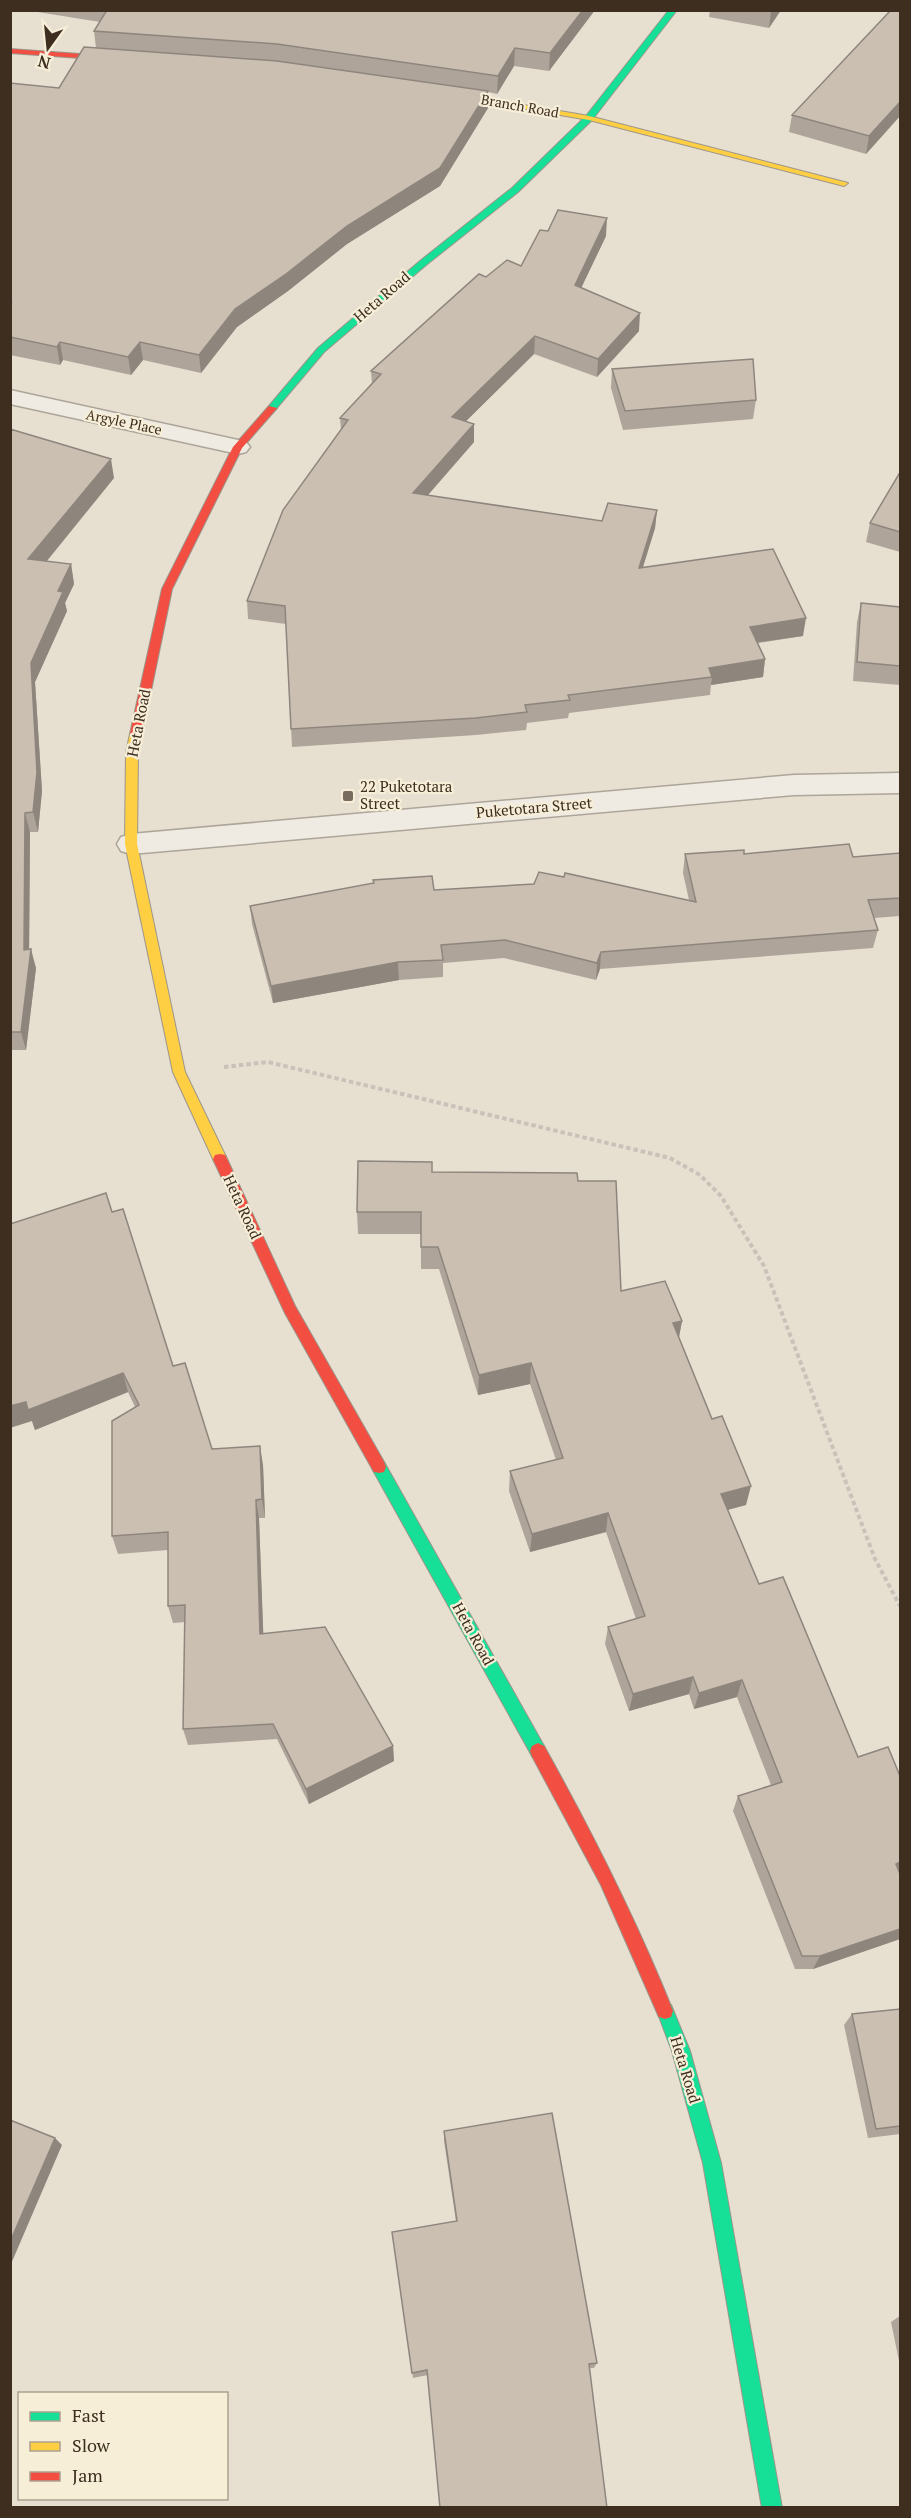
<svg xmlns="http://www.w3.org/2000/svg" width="911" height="2518" viewBox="0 0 911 2518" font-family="'PT Serif',serif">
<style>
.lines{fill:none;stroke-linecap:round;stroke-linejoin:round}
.street-casing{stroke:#ada599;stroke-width:3}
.fast-casing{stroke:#9c958a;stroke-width:2}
.slow-casing{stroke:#9c958a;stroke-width:2}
.jam-casing{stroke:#9c958a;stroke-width:2}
.path{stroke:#c8c2b9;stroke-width:4;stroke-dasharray:4.5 3;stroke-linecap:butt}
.street{fill:#efebe3;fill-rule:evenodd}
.fast{fill:#16e098;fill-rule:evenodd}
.slow{fill:#ffcf43;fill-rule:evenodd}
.jam{fill:#f24e42;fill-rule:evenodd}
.wall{fill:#afa499}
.shaded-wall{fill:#8e867d}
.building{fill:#cbbfb2;stroke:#8e867d;stroke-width:1.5}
.poi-dot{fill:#786c5e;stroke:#f7eed8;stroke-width:2}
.labels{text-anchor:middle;stroke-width:4.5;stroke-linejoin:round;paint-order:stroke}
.far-street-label{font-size:14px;fill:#3d2e20;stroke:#f7eed8}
.street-label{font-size:15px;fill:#3d2e20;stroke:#f7eed8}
.poi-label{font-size:15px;fill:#3d2e20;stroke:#f7eed8;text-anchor:start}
</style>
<rect width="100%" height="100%" fill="#e7e0d1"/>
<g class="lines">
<defs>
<path id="street" d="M10 390 238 440 246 442 250 447 246 452 238 454 10 404Z
M900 773V793L794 795 131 854 121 851 117 844 121 837 131 834 794 775Z"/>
<path id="fast" d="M669 10H677L592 120 518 192 426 265 324 352 275 410H269V406L318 348 420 261 512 188 586 116Z
M379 1461 384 1462 544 1746 546 1751 544 1756 538 1759 532 1756 374 1472 372 1467 374 1462Z
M665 2003 671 2005 690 2051 721 2163 782 2508H762L703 2163 672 2051 657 2011 659 2005Z"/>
<path id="slow" d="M442 91 589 116 848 183 844 186 589 120 445 95 441 93Z
M136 730 142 734 138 753 137 844 185 1072 227 1159 225 1163H215L213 1159 173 1072 125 844 126 753 130 734Z"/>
<path id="jam" d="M10 49 122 57 126 59 122 61 10 53Z
M269 406 277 408 242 448 172 589 142 734 136 738 132 737 130 734 162 589 233 447Z
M220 1154 225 1155 227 1159 295 1306 384 1462 386 1467 384 1472 379 1473 374 1472 285 1313 213 1159 215 1155Z
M538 1743 544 1746C592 1832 636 1919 673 2011L671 2017 665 2019 659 2017 601 1885 532 1756 530 1751 532 1746Z"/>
</defs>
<use href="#street" class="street-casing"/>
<use href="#fast" class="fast-casing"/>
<use href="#slow" class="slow-casing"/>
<use href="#jam" class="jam-casing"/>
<path class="path" d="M224 1067 268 1062 670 1158 700 1175 721 1196 764 1266 875 1559 900 1606"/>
<use href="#street" class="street"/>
<use href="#fast" class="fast"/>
<use href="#slow" class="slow"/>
<use href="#jam" class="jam"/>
</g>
<path class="wall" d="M25 10H595L549 71 514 66 497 94 488 92V108L440 186 347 244 288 291 237 327 201 373 143 360 131 375 63 360 60 365 10 355V83L59 88 96 48 94 31 100 22Z
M710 10H781L769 28 709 17Z
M900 10V116L866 154 789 132 792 115Z
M606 236 581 288 639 331 597 377 534 354 466 421 474 424V442L428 495 602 521 657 510 655 528 643 567 803 636 758 643 765 659 763 677 711 685 710 695 569 713 568 718 527 723 526 730 476 735 292 747 286 624 248 619 247 601 341 429 340 418 372 384 371 371 486 277 521 266Z
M612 369 756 400 753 419 623 430 611 388Z
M10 429 114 478 47 561 71 564 74 584 65 603 67 611 35 682 42 791 38 832H30L29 949 36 968 26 1050H10Z
M900 475V552L866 542 870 523Z
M861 603 900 607V685L853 681 857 622Z
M900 853V916L874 918 878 930 873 948 600 969 596 980 504 958 443 963V977L399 980 273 1003 252 924 250 906 434 890 534 884 564 877 689 900 683 873 685 854H744L853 857Z
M432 1172 578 1181 621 1291 682 1321 679 1337 746 1505 727 1510 900 1939 813 1969H795L733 1811 738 1796 771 1785 737 1697 694 1709 689 1694 629 1711 605 1644 608 1627 636 1619 606 1532 530 1552 509 1491 510 1471 556 1460 530 1384 478 1395 439 1269H421V1234H358L357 1212Z
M10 1224 173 1366 212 1449 263 1465 265 1518H259L263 1633 393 1746 394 1761 309 1804 277 1739 188 1745 183 1729 185 1622 173 1623 168 1606V1550L118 1554 112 1536 135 1407 128 1392 35 1430 32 1421Z
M900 2009V2134L868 2138 844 2025 852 2014Z
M444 2131 597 2363 594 2368 428 2375 413 2378 392 2232 456 2221 444 2141Z
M900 2316V2366L891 2322Z"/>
<path class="shaded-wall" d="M583 10H595L549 71 550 53Z
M772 10H781L769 28 771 12Z
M515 48 514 66 497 94 498 76Z
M488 91V108L440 186 347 244 288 291 237 327 201 373 199 355 235 309Z
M900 102V116L866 154 869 136Z
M607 218 606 236 574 303 575 285Z
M640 313 639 331 597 377 598 359Z
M535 336 534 354 452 435V417Z
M60 342 63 360 60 365 57 347Z
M140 342 143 360 131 375 128 357Z
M474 424V442L414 511 413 493Z
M111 459 114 478 32 579 28 559Z
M657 510 655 528 637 586 639 568Z
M71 564 74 584 65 603 67 611 35 682 42 791 38 832 33 812 31 663 58 591Z
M806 618 803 636 747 644 750 627Z
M765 659 763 677 711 685 712 677 709 668Z
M25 813 30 832 29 964 31 949 36 968 26 1050 21 1032 24 950Z
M601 952 600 969 596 980 597 963Z
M398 962 399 980 273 1003 271 986Z
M682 1321 678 1342 673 1323Z
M531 1363 530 1384 478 1395 479 1375Z
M123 1373 128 1392 35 1430 32 1421 10 1428V1406Z
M260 1446 263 1465 265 1518 262 1499Z
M751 1486 746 1505 716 1513 721 1494Z
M256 1500 259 1518 264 1651 260 1634Z
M608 1513 606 1532 530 1552 532 1534Z
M693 1677 689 1694 629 1711 633 1694Z
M742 1680 737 1697 694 1709 699 1693Z
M393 1746 394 1761 309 1804 306 1789Z
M900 1862V1874L896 1864Z
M900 1929V1939L813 1969 820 1956Z
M55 2138 62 2145 11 2264 10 2242Z"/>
<path class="building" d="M107 10H583L550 53 515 48 498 76 277 44 94 31Z
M891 10H900V102L869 136 792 115Z
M84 47 277 61 488 91 440 168 347 226 286 274 235 309 199 355 140 342 128 357 60 342 57 347 10 337V304L11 303H10V83L59 88Z
M558 210 607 218 575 285 640 313 598 359 535 336 452 417 474 424 413 493 602 521 608 503 657 510 639 568 773 549 806 618 750 627 765 659 709 668 712 677 568 695 570 700 525 705 527 712 476 718 291 729 285 606 247 601 283 510 348 420 340 418 381 374 371 371 479 274 486 277 507 260 521 266 540 230 548 231Z
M753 359 756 400 625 411 612 369Z
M10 429 111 459 28 559 71 564 58 591 63 592 31 663 37 772 33 812 25 813 24 950 31 949 21 1032H10Z
M899 474 900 475V532L870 523Z
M861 603 900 607V666L857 662Z
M849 844 853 857 900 853V898L868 900 878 930 601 952 597 963 505 940 441 945 443 960 398 962 271 986 250 906 374 883 373 880 432 876 434 890 534 884 539 872 564 877 565 873 696 902 685 854 744 850V854Z
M358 1161 432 1162V1172L577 1173 578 1181H616L621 1291 665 1281 682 1321 673 1323 712 1419 722 1416 751 1486 721 1494 759 1584 783 1577 858 1757 888 1747 900 1776V1862L896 1864 900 1874V1929L820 1956H802L738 1796 782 1782 742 1680 699 1693 693 1677 633 1694 608 1627 645 1616 608 1513 532 1534 510 1471 563 1458 531 1363 479 1375 438 1247H421V1212H357Z
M106 1193 112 1212 123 1209 173 1366 185 1363 212 1449 260 1446 262 1499 256 1500 260 1634 325 1627 393 1746 306 1789 273 1724 183 1729 185 1605 168 1606V1532L112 1536V1421L139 1405 123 1373 28 1410 26 1402 10 1406V1224Z
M900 2009V2126L876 2129 852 2014Z
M552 2113 597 2363 589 2364 607 2508H440L427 2370 412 2373 392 2232 457 2221 444 2131Z
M10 2120 55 2138 10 2242Z"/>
<rect class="poi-dot" x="342" y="790" width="12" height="12" rx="3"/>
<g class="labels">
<g class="far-street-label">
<text transform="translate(520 106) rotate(10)" y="5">Branch Road</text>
<text transform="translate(124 422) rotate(12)" y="5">Argyle Place</text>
</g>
<g class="street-label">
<text transform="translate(382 297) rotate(-41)" y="5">Heta Road</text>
<text transform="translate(139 723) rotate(-79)" y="5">Heta Road</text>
<text transform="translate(534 808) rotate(-5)" y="5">Puketotara Street</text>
<text transform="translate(242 1207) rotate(65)" y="5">Heta Road</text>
<text transform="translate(473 1634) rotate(61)" y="5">Heta Road</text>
<text transform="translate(685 2070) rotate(73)" y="5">Heta Road</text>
</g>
<g class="poi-label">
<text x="360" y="792">22 Puketotara<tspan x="360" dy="17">Street</tspan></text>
</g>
</g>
<rect width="911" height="2518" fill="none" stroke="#3d2e20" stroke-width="24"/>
<rect x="18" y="2392" width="210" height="108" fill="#f7eed8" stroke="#ada18e" stroke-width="1.5"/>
<rect x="30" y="2412" width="30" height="9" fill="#16e098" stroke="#ada18e" stroke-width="1.5"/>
<text x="72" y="2422" font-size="18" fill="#3d2e20">Fast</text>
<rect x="30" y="2442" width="30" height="9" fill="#ffcf43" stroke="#ada18e" stroke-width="1.5"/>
<text x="72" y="2452" font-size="18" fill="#3d2e20">Slow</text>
<rect x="30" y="2472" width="30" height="9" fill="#f24e42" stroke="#ada18e" stroke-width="1.5"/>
<text x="72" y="2482" font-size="18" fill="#3d2e20">Jam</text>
<g transform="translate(48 48) rotate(195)" stroke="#f7eed8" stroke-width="4.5" paint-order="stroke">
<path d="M0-4.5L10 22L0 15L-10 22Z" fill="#3d2e20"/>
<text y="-9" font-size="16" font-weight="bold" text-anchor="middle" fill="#3d2e20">N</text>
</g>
</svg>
